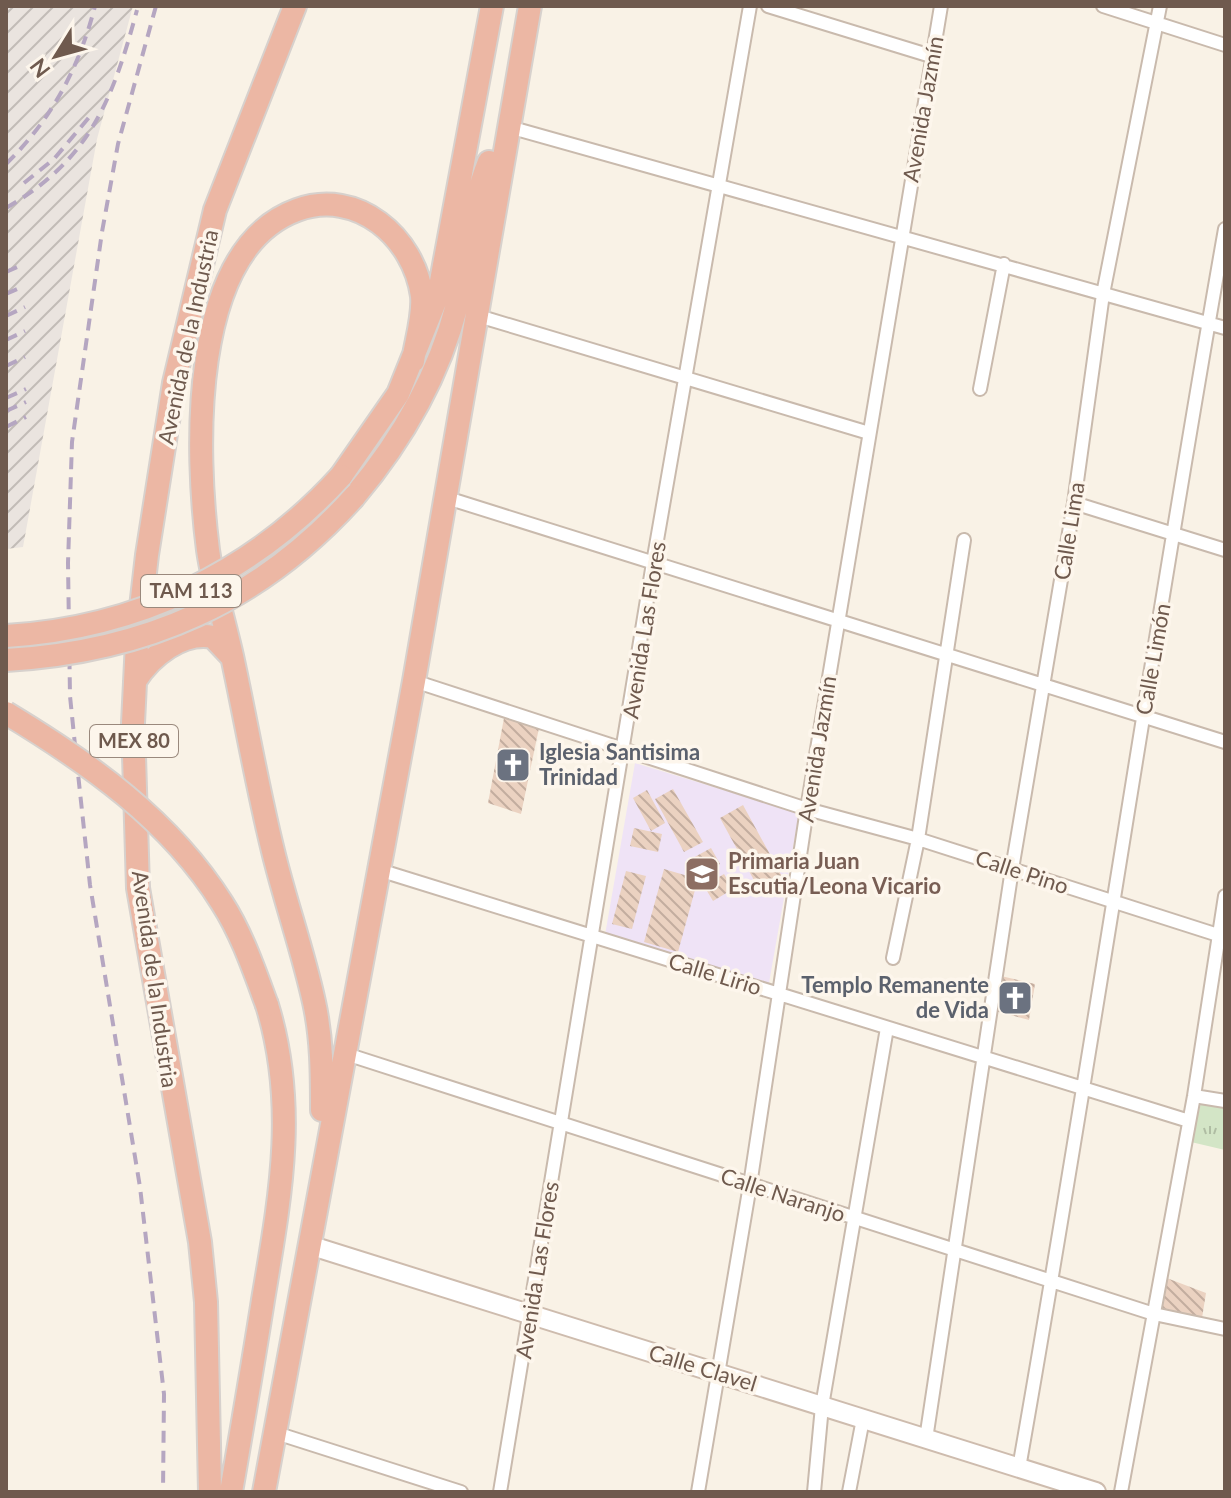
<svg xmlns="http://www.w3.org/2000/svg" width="1231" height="1498" viewBox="0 0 1231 1498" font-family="Lato,sans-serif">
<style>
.industrial{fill:url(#industrial-furrows)}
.education{fill:#efe3f6}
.park{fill:url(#park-tufts)}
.building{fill:url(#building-back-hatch)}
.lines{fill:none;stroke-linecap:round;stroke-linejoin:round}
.street-casing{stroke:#c9baad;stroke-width:16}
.secondary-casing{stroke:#cebcae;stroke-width:22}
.highway-casing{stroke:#d7d1cd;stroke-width:26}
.street{stroke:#fff;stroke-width:12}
.secondary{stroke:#fff;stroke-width:18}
.highway{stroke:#ecb7a4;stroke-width:22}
.rail{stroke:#b5a6c1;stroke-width:4;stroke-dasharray:12 8;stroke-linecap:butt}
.highway-bridge-casing{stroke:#d7d1cd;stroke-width:26;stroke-linecap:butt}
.highway-bridge{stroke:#ecb7a4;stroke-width:22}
.labels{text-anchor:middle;stroke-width:7;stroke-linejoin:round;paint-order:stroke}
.shield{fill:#fdf6ec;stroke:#9a897d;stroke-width:2}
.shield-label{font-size:20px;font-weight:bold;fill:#6f5a4e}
.street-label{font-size:22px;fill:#6f5a4e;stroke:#fdf6ec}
.worship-label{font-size:22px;font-weight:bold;fill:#5b616d;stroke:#fdf6ec;text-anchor:start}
.education-label{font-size:22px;font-weight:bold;fill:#785e54;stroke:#fdf6ec;text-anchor:start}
</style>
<defs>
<pattern id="industrial-furrows" width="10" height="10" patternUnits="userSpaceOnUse" patternTransform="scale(2)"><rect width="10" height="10" fill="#eae4df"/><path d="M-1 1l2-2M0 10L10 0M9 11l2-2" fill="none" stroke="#c2bcb7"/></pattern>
<pattern id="park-tufts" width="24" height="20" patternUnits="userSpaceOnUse" patternTransform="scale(2)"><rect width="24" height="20" fill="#d3e5c6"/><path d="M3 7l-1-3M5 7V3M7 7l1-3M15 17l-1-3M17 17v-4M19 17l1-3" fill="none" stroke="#afbda3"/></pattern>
<pattern id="building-back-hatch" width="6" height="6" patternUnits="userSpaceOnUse" patternTransform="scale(2)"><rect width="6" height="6" fill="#ebd2c1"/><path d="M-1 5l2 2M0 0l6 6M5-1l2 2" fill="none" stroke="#c3ad9f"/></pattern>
</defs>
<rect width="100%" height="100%" fill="#f9f2e6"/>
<path class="industrial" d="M6 6H133L97 139 23 547 6 549Z"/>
<path class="education" d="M635 763 799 813 769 983 605 935Z"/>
<path class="park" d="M1201 1103 1225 1108V1150L1191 1142Z"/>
<path class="building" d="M504 718 539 728 521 814 488 803Z
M673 789 703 842 684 852 655 799Z
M647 790 665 823 651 831 633 798Z
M743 805 784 880 761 893 720 818Z
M634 828 662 834 658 852 630 846Z
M711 848 720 864 700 875 691 859Z
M664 869 698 879 678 952 644 942Z
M626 871 646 876 632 929 612 924Z
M724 874 733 889 713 901 704 886Z
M1001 976 1035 984 1029 1020 995 1011Z
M1164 1277 1206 1293 1202 1318 1156 1307Z"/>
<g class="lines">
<defs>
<path id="street" d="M768 6 931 56
M1103 6 1225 45
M509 127 1225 328
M475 315 869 433
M980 389 1004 264
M444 497 1225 742
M1074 503 1225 550
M414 681 807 809 918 839 1218 935
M379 870 1189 1121
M893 958 918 839 964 540
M343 1053 1154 1314 1225 1329
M1194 1096 1225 1101
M276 1433 461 1492
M926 1439 1012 869 1074 503 1103 294 1160 6
M1019 1468C1092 1055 1152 641 1225 229
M500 1492 653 563 750 6
M698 1492 750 1185 807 809 941 6
M814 1492 822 1406 887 1028
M849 1492 863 1419
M1121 1492 1194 1096 1225 896"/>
<path id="secondary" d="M309 1245 1096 1492"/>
<path id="highway" d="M341 476 398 394 439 292 492 6
M354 497C402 440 438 378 457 305 468 259 471 206 489 162
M135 681C151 656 182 631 213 637L231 656
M322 1110C322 1074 322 1038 314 1002 303 951 285 901 273 851 257 786 246 721 232 656 224 621 213 585 208 550 196 456 187 250 297 210 357 188 414 237 422 296 424 316 416 341 413 361
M210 1492 206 1302 200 1242 138 888 133 723 137 642 147 555 174 383 215 210 295 6
M231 1492C242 1428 253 1364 263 1300 280 1198 298 1106 267 1005
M264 1492 414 681 530 6"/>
</defs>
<use href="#street" class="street-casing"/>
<use href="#secondary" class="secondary-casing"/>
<use href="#highway" class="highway-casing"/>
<use href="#street" class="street"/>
<use href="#secondary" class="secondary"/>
<use href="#highway" class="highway"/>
<path class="rail" d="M156 6 118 144 102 232 72 442 68 563 70 696 76 755 90 885 140 1187 164 1394 163 1492
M6 164C52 119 79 68 95 6
M24 183 54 159 91 115
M6 208C90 160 113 99 137 10
M6 272 24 264
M6 294 24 286
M6 316 25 307
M6 340 25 331
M6 366 25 357
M6 398 26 389
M6 411 26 402
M6 427 26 417"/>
<defs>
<path id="highway-bridge" d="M6 636C137 628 253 573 341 476
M6 660C145 652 260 602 354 497
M6 713C89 763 170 820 222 903 242 934 254 970 267 1005"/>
</defs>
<use href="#highway-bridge" class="highway-bridge-casing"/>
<use href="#highway-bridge" class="highway-bridge"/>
</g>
<defs>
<symbol id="church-square" viewBox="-11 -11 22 22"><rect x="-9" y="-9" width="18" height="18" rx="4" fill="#6b7280" stroke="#fdf6ec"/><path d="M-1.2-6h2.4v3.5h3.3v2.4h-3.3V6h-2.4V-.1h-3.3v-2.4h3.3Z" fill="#fff"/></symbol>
<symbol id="school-square" viewBox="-11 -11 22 22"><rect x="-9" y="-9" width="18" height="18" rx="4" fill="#8d6e63" stroke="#fdf6ec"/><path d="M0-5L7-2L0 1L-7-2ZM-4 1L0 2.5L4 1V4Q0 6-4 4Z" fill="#fff"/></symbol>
</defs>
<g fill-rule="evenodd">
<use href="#church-square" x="493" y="745" width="40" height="40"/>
<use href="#school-square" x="682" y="854" width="40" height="40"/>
<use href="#church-square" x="995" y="978" width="40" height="40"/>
</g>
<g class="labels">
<g class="shield">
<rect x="141" y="575" width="100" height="32" rx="6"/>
<rect x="90" y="725" width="88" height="32" rx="6"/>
</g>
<g class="shield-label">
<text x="191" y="598">TAM 113</text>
<text x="134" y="748">MEX 80</text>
</g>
<g class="street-label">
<text transform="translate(923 109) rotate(-80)" y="8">Avenida Jazmín</text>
<text transform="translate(188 337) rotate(-78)" y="8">Avenida de la Industria</text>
<text transform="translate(1069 531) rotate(-81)" y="8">Calle Lima</text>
<text transform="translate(644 630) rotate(-81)" y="8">Avenida Las Flores</text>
<text transform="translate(1153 659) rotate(-80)" y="8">Calle Limón</text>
<text transform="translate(817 749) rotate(-81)" y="8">Avenida Jazmín</text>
<text transform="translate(1022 872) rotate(18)" y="8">Calle Pino</text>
<text transform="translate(715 974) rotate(17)" y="8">Calle Lirio</text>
<text transform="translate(155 979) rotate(82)" y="8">Avenida de la Industria</text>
<text transform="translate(783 1195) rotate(18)" y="8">Calle Naranjo</text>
<text transform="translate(537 1270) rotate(-81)" y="8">Avenida Las Flores</text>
<text transform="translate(703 1368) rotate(17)" y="8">Calle Clavel</text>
</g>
<g class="worship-label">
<text x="539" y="760">Iglesia Santisima<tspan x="539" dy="25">Trinidad</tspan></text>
<text x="989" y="993" text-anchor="end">Templo Remanente<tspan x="989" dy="25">de Vida</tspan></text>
</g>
<g class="education-label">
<text x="728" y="869">Primaria Juan<tspan x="728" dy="25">Escutia/Leona Vicario</tspan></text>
</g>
</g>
<rect width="1231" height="1498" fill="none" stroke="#6f5a4e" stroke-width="16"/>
<g transform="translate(56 56) rotate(233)" stroke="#fdf6ec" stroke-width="6" paint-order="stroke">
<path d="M0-6L14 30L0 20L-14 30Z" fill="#6f5a4e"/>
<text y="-12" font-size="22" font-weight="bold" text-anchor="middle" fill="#6f5a4e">N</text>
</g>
</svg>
